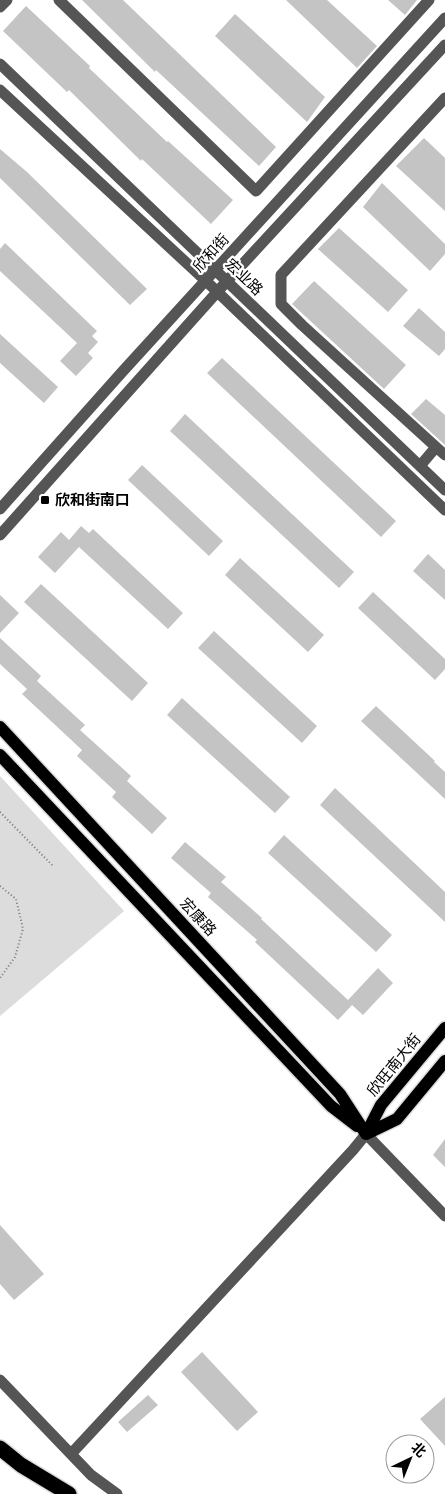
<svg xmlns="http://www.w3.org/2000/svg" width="445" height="1494" viewBox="0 0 445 1494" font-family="Ubuntu,'Noto Sans SC',sans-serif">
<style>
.green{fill:#dcdcdc}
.building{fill:#c4c4c4}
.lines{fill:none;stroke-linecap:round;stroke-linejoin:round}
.major-casing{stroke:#dbdbdb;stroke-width:15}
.highway-casing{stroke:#dbdbdb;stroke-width:18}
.path{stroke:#777;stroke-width:2;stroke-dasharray:1 2.5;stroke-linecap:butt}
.minor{stroke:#555;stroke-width:11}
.major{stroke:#000;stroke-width:12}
.highway{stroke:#000;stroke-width:15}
.poi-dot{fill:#000;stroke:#fff;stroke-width:2}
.labels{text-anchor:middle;stroke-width:4.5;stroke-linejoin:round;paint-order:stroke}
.street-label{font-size:15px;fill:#000;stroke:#fff}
.poi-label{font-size:15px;font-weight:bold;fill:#000;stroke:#fff;text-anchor:start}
</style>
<rect width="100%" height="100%" fill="#fff"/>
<path class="green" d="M0 776 124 911 0 1016Z"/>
<path class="building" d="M82 0H123L276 147 259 166 156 70 155 72Z
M286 0H327L377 46 357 68Z
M388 0H417L405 15Z
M26 6 90 66 89 68 167 142 168 141 233 200 211 224 142 159 141 161 69 90 67 92 3 31Z
M235 14 325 97 307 122 215 36Z
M424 138 445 158V211L396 166Z
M0 149 27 172 147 289 130 305 0 178Z
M382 183 445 244V254L430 271 363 207Z
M339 228 408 290 388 312 318 249Z
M5 243 97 331 92 336 98 342 88 353 93 358 76 376 60 361 77 343 0 271V249Z
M314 281 406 365 384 389 292 304Z
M419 308 445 332V349L439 356 403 326Z
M0 334 58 387 44 403 0 363Z
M222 358 396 521 381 537 207 373Z
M426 399 445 415V445L411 414Z
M185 414 354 572 339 588 170 431Z
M142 465 223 541 209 556 128 480Z
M81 526 89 533 93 529 183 613 168 629 79 547 55 573 38 557 61 532 69 540Z
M428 554 445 570V600L413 571Z
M240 558 324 635 308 652 225 575Z
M41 584 148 683 132 701 24 602Z
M373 592 445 659V669L435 680 358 608Z
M0 595 19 613 0 633Z
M214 631 317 726 302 743 198 648Z
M0 638 41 676 37 681 85 725 80 730 131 776 127 781 167 818 152 834 112 797 116 792 77 756 82 750 22 694 27 689 0 664Z
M182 698 290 797 275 813 167 715Z
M376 706 435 761 434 762 445 772V799L361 721Z
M335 788 445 892V922L320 805Z
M284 835 392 935 376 952 268 853Z
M185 842 226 877 221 882 262 918 261 919 348 1000 378 968 393 983 363 1015 352 1005 338 1020 255 942 257 940 208 897 211 893 171 858Z
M445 1139V1167L433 1155Z
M0 1225 44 1274 14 1300 0 1284Z
M202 1352 258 1412 237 1431 181 1372Z
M148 1395 158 1405 127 1432 118 1422Z
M445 1397V1446L420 1419Z"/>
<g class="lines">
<defs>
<path id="major" d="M0 727 340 1094 366 1134
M0 755 331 1106 357 1126
M445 1028 381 1105 366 1134 397 1119 445 1061"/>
<path id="highway" d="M0 1448 21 1465 69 1494"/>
</defs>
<use href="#major" class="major-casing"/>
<use href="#highway" class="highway-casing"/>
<path class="path" d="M0 812 53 866
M0 886 16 899 23 929 15 957 0 978"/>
<path class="minor" d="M59 0 256 191 429 0
M0 7 7 0
M0 64 445 490
M0 90 206 281 445 510
M436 447 302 325 281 304V275L445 98
M420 466 436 447 445 455
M0 509 123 371 445 18
M0 535 227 281 445 45
M0 1380 91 1475 117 1494
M71 1454 353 1150 366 1134 445 1216"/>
<use href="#major" class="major"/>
<use href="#highway" class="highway"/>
</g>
<rect class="poi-dot" x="40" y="495" width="10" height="10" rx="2.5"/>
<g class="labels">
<g class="street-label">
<text transform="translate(211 253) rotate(-48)" y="5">欣和街</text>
<text transform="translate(244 277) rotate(44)" y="5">宏业路</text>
<text transform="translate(198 917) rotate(47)" y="5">宏康路</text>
<text transform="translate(394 1065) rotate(-51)" y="5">欣旺南大街</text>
</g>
<g class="poi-label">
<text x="55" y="505">欣和街南口</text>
</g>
</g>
<g transform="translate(410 1459) rotate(43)"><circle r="24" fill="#ffffff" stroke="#999999"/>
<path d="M0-4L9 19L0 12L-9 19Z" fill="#000000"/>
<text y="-8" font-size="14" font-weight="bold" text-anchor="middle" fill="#000000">北</text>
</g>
</svg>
